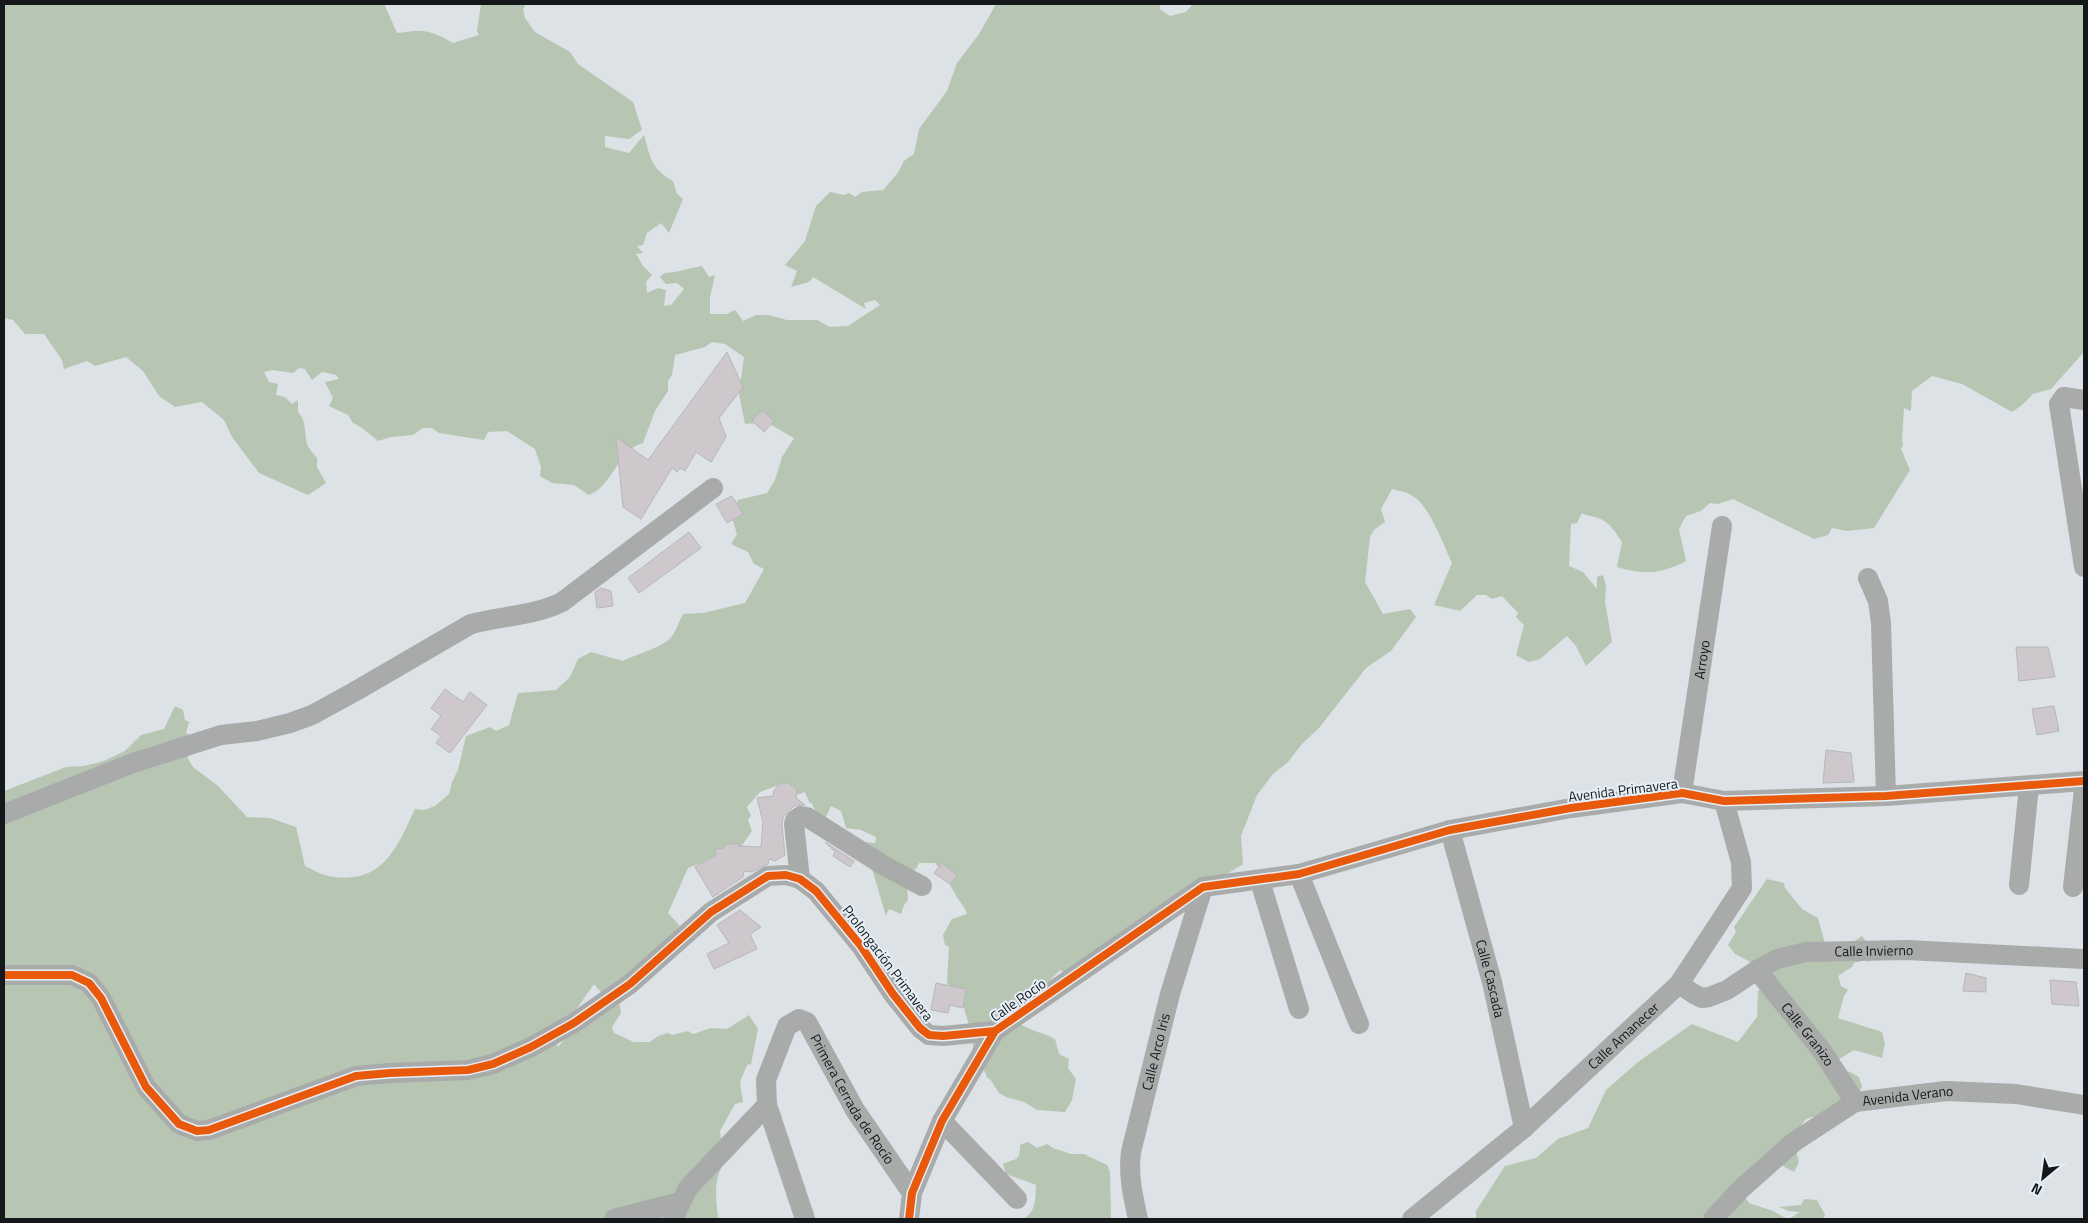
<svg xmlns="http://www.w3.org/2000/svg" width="2088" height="1223" viewBox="0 0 2088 1223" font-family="'Titillium Web',sans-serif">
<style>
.forest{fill:#b7c5b3}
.building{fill:#cec8cd;stroke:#b6b7b9}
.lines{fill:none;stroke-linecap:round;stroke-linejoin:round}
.minor{stroke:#a9aaaa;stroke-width:20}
.cycleway-casing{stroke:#e6eff7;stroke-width:11}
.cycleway{stroke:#e8590c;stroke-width:8}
.labels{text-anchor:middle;stroke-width:4;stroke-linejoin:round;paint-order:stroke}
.street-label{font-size:14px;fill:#14181a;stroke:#e6eff7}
</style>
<rect width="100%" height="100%" fill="#dde2e6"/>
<path class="forest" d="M4 4H386L385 6 397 33C405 33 414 30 422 31 433 32 443 37 453 43L479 35 477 31 481 4H526L523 9 525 18 535 32 570 52 578 64 633 102 642 130 629 139 605 136V147L629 153 644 135C650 157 652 170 673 181L677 194 683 199 669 233 661 223 647 233 643 245 637 246 643 253 636 254 643 266 652 275 646 282 647 293 658 288 666 290 664 306 671 305 684 289 677 283 666 284 660 277 664 273C676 273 690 268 702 266L709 277 715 275 710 297V314H727L735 310 743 321 756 315H769L787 320H817L830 327 848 326 880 305 875 300 864 303 866 309 813 277 809 282 791 287 797 271 785 265 805 241 816 206 830 192 844 195 849 193 855 197 862 192 883 190 897 174 904 161 914 154 919 129 947 91 957 63 979 34 996 4H1160V9L1170 16 1186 12 1193 4H2084V352L2051 389 2033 394 2022 405 2012 412 1962 384 1932 376 1912 391 1911 411 1904 408 1902 440 1903 445 1901 449 1910 470 1874 528 1847 531 1832 528 1828 535 1814 539 1733 499 1718 504 1710 503 1701 511 1686 516 1679 529 1686 561C1661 574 1644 575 1617 567L1622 542C1615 532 1610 522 1598 518 1592 516 1587 516 1582 513L1577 523 1571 524 1569 566 1583 572 1597 589V577L1603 575 1606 586 1605 602 1612 642 1586 666 1576 646 1567 636 1540 659 1529 662 1516 655 1524 625 1516 617 1518 613 1502 596 1492 599 1486 595H1477L1460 611 1434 605 1452 563C1444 546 1430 507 1414 497 1407 492 1400 491 1392 489L1381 509 1385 522 1374 530 1370 537 1365 582 1383 614 1410 609 1416 617 1391 651 1366 668 1319 728 1302 744 1288 762 1273 774 1257 795 1241 836 1243 864 1066 973 1060 970 1028 1003 1020 1024C1032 1031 1044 1033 1055 1039L1059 1054 1069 1059 1068 1068 1076 1079 1072 1100 1065 1112 1037 1110 1024 1102 1006 1097 999 1093 990 1079 987 1078 985 1072 973 1055V1039L961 998 947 983 949 947 945 945 943 935 952 919 967 914C964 905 959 901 955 894 948 881 945 874 935 863H919L916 869 911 871 907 885 908 900 904 905 901 914 889 909 886 916 864 842 875 843 876 837 861 830 846 828 841 811 831 806 825 819 821 821 812 804 809 802 805 792 787 798 779 785 760 792 747 807 751 816 748 820 752 831 740 848 688 868 668 913 680 926 602 1001 600 991 594 984 573 1014 554 1034 558 1047 585 1016 619 1002 621 1013 612 1027 614 1033 634 1042H650L658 1036 668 1033 672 1035 688 1031 693 1034 711 1028 727 1029 749 1015 758 1029 751 1064 747 1065 740 1082 743 1102 735 1104 720 1131 724 1163C713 1179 716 1199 718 1217L722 1219H4V791L66 767 84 766 104 761 125 751 141 735 164 729 175 706 183 710 185 720 189 722 186 733 190 735 188 759 193 767 217 785 247 817 270 818 296 827 305 866C313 870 324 876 334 877 384 883 397 847 415 809L424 810 435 806 449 794 452 782 458 770 466 736 490 727 496 731 509 725 518 693 556 690 570 677 578 659 591 652 623 661C636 654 665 647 672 636 677 630 679 621 683 614L703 613 745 603 764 569 754 564 748 552 731 544 737 534 731 514 738 500 767 493 775 480 782 457 794 438 766 422 745 424 739 394 744 357 725 344 712 342 705 347 675 355 672 375 668 381V391L655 411 643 443C618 449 613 486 589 495L574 485 552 483 540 476 541 467 535 449 507 431 488 432 484 440 439 433 432 428H423L413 435 391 437 378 441 362 428 353 423 348 415 329 406 333 398 325 382 339 379 336 375 322 372 312 380 305 369 299 368 293 373 272 370 264 372 269 382 278 384 276 395 285 397 292 404 298 400V412C307 421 304 433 307 444 309 449 314 454 317 458V467L326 483 308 495 259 473 232 437 224 420 202 402 175 407 159 396 143 371 126 357 95 366 87 361 64 369 62 360 44 334H25L13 320 4 318Z
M1767 879 1784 883 1785 888 1802 909 1818 918 1825 944 1853 942 1862 936 1871 948 1869 962 1866 960 1854 963 1852 967 1838 976 1841 986 1848 990 1844 996 1838 1018 1882 1032 1885 1044 1882 1058 1854 1050 1839 1059 1846 1070 1859 1077 1862 1087 1856 1098 1830 1112 1806 1119 1792 1137 1799 1162 1794 1172 1781 1165 1741 1191 1749 1203 1773 1211 1787 1219H1476V1211L1505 1166 1536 1158 1558 1139 1588 1128 1606 1090 1638 1062 1692 1024 1738 1042 1757 1017 1758 992 1763 983 1752 963 1735 954 1728 945 1736 932 1734 927Z
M1028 1142 1037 1148 1047 1144 1053 1148 1071 1154H1084L1107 1165 1110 1172 1111 1219H1023C1037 1211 1035 1199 1036 1185L1006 1174 1003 1164C1016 1157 1020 1163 1020 1145Z
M1804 1199 1817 1200 1825 1215 1823 1219H1789L1800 1212 1789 1211 1779 1207 1801 1205Z"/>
<path class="building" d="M727 352 743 387 719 418 726 437 711 462 696 452 685 471 680 468 677 472 672 468 641 519 623 507 616 437 648 460Z
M762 410 774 421 764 432 752 421Z
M732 496 743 514 727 523 716 504Z
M689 532 701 548 639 593 628 578Z
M601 588 611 591 613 606 597 608 595 592Z
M2016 647H2048L2055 677 2019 681Z
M445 689 463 702 470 692 487 705 450 753 436 743 441 736 431 729 441 716 431 708Z
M2054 706 2059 731 2037 735 2032 709Z
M1826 750 1851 753 1854 782 1823 783Z
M781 783H788L797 789 796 798 805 805 794 806 783 817 782 825 785 855 775 861 769 859 768 864 752 872 744 871 743 877 713 897 695 867 716 855 715 849 724 848V845L738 843 739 846 761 847 763 822 757 798 773 796 774 790Z
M825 842 854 861 850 867 833 856 835 852Z
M942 863 957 875 950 884 934 873Z
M740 910 761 927 750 934 757 949 714 969 707 954 729 943 717 925Z
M1966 973 1986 978V992L1963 991Z
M2050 980 2076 982 2079 1006 2052 1004Z
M936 983 966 989 963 1008 950 1005 948 1013 931 1010Z"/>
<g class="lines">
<g class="minor">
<path d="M2084 400 2064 397 2059 404 2084 567"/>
<path d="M1868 578 1878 601 1881 623 1886 796"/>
<path id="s1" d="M1682 793 1722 526"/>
<path d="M4 814 133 763 221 735 257 731 290 723 312 715 354 692 471 624C500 616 534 616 562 602L713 488"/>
<path id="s2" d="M1450 830 1492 982 1524 1128"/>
<path d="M1299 874 1359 1024"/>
<path d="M800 879 794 824 795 820 801 816 807 817 883 865 922 886"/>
<path d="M1260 881 1299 1009"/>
<path d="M2019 885 2029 786"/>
<path d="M2073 887 2084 790"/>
<path id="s3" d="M1757 970 1822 1051 1855 1102"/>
<path d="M4 975H72L89 983 101 998 146 1087 179 1124 197 1131 209 1130 356 1076 390 1073 468 1070 493 1064 531 1047 574 1023 630 984 711 912 768 876 786 875 800 879 816 891 861 946 893 994 920 1028 929 1035 943 1036 995 1031"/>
<path id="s4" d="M1679 984 1694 994 1702 998 1709 997 1727 990 1757 970 1777 959 1806 952 1907 950 2084 959"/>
<path d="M942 1121 1017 1199"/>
<path d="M614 1219 680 1202"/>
<path d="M673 1219 688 1188 767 1105"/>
<path id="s5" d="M805 1219 767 1105 766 1080 787 1026 799 1019 807 1022 855 1110 912 1193"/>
<path d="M909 1219 912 1193 942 1121 995 1031 1203 887 1299 874 1450 830 1571 808 1682 793 1724 801 1886 796 2084 781"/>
<path id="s6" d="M1138 1219C1133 1197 1128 1175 1131 1152L1170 994 1203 887"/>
<path id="s7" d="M1412 1219 1524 1128 1679 984 1742 888 1741 862 1724 801"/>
<path id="s8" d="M1713 1219 1741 1189 1794 1142 1855 1102 1946 1091 2016 1094 2084 1105"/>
</g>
<defs>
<path id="cycleway" d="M4 975H72L89 983 101 998 146 1087 179 1124 197 1131 209 1130 356 1076 390 1073 468 1070 493 1064 531 1047 574 1023 630 984 711 912 768 876 786 875 800 879 816 891 861 946 893 994 920 1028 929 1035 943 1036 995 1031
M909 1219 912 1193 942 1121 995 1031 1203 887 1299 874 1450 830 1571 808 1682 793 1724 801 1886 796 2084 781"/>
</defs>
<use href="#cycleway" class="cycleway-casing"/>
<use href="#cycleway" class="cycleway"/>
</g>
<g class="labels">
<g class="street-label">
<text dy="5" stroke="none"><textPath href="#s1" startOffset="135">Arroyo</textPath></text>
<text transform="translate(1623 790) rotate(-7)" y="5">Avenida Primavera</text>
<text dy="5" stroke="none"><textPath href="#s4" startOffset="210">Calle Invierno</textPath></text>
<text transform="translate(888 963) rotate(53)" y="5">Prolongación Primavera</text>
<text dy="5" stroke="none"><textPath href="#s2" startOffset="154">Calle Cascada</textPath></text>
<text transform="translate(1018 1000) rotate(-35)" y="5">Calle Rocío</text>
<text dy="5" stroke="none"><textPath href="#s3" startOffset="82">Calle Granizo</textPath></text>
<text dy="5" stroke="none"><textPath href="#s7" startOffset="280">Calle Amanecer</textPath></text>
<text dy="5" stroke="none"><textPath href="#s6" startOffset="171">Calle Arco Iris</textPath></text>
<text dy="5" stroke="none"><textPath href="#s8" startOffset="238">Avenida Verano</textPath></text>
<text dy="5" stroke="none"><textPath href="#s5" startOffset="315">Primera Cerrada de Rocío</textPath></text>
</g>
</g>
<rect width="2088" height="1223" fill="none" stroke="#14181a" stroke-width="10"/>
<g transform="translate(2043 1178) rotate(209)" stroke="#e6eff7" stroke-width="4" paint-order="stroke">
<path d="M0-4L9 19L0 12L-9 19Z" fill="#14181a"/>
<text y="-8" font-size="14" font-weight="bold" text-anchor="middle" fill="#14181a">N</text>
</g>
</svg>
